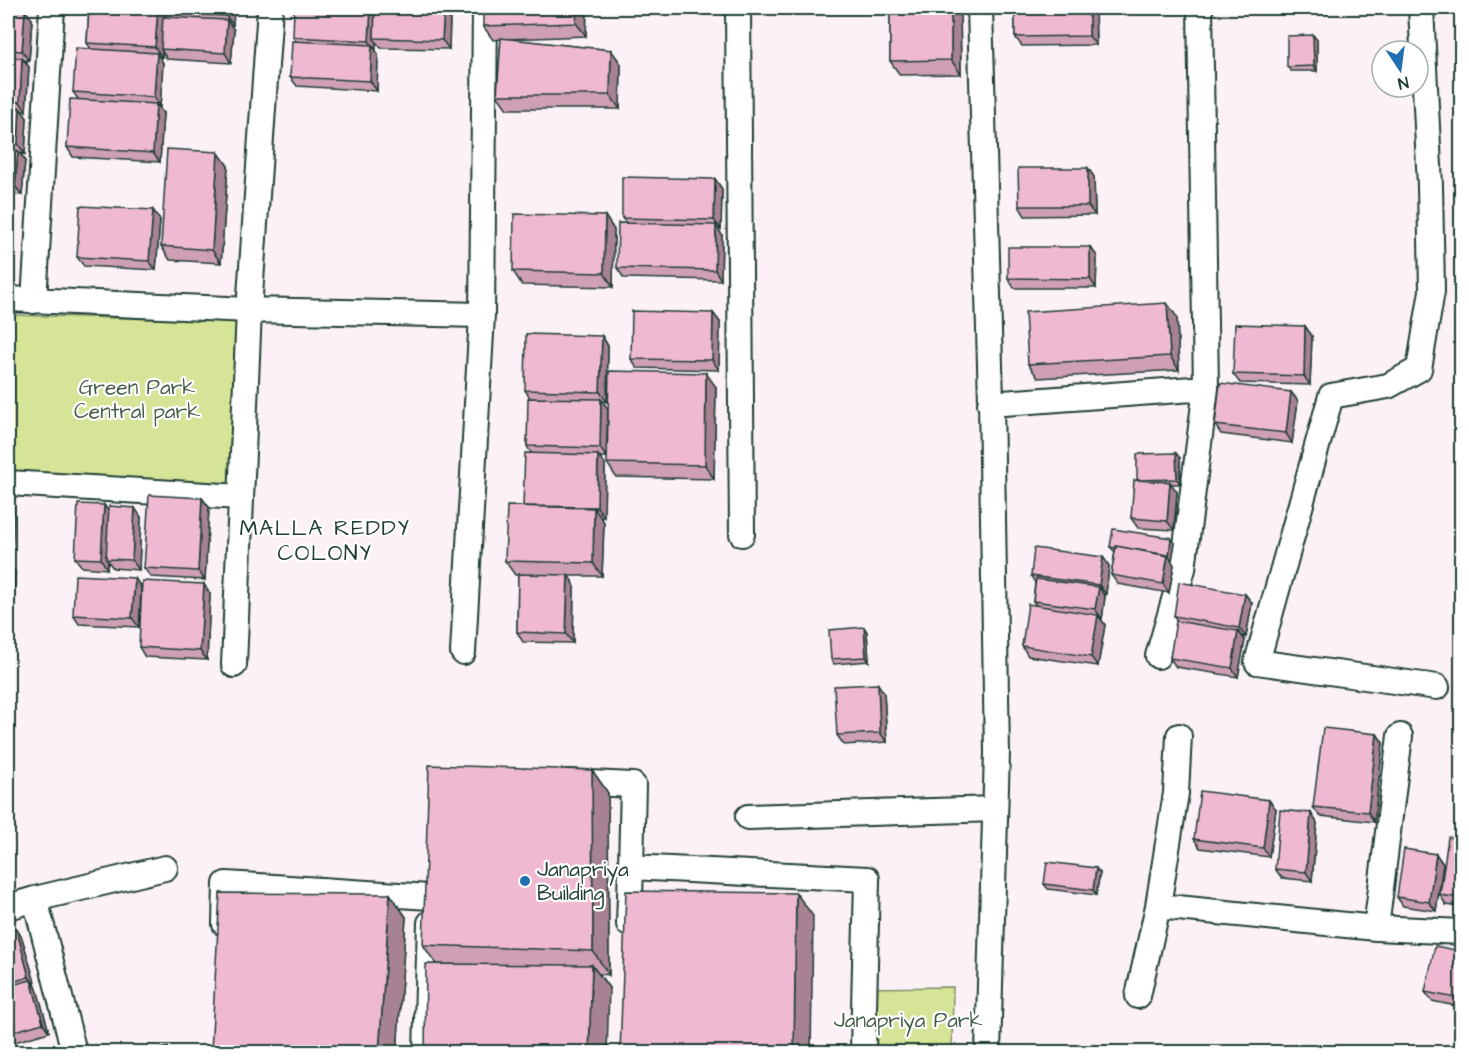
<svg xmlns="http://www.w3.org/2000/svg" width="1469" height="1060" viewBox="0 0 1469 1060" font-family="'Architects Daughter',sans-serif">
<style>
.green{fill:#d6e497;stroke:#7a9066;stroke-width:1.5}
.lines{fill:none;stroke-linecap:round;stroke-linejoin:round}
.street-casing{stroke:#1f3d34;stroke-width:28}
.street{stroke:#fff;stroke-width:24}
.wall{fill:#ce9fb5;stroke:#1f3d34;stroke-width:1.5}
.shaded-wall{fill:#a78293;stroke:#1f3d34;stroke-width:1.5}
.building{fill:#efb9d2;stroke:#1f3d34;stroke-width:1.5}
.poi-dot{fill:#1f6fb2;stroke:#fff;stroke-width:2}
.labels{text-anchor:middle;stroke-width:4.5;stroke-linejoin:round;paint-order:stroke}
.park-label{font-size:21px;fill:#445e48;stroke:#fff}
.poi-label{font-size:21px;fill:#1f3d34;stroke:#fff;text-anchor:start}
.neighbourhood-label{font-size:22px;letter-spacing:1.5px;fill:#1f3d34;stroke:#fff}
</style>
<rect width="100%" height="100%" fill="#fcf1f6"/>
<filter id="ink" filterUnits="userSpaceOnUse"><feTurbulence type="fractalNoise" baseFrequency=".0167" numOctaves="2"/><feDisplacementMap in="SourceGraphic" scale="12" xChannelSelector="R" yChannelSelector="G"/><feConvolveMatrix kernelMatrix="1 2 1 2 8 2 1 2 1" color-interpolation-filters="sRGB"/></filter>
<g filter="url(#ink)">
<path class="green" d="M8 315 236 321 229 485 8 472Z
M953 987 952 1052H863L865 988Z"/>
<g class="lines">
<defs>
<path id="street" d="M738 8 742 534
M980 8 991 401 997 753 988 1052
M1421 8 1430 186 1432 291 1419 369 1388 386 1331 396 1257 662 1437 687
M8 299 249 310 482 315
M34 301 52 8
M990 404 1206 388
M8 483 240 497
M463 652 482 315 485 8
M1158 656 1183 569 1206 388 1200 8
M234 665 249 310 270 8
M1179 736 1176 793 1158 906 1376 928 1462 932
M568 782 633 785 631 867
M748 817 995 809
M35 899 74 1052
M8 907 35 899 165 868
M225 924 226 884 430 897
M629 924 631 867 867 879 863 1052
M1376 928 1400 736
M1138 996 1158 906
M426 1052 430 923"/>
</defs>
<use href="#street" class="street-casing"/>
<use href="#street" class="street"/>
</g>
<path class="wall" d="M89 8H234L233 25H230L234 30 231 63 167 59 162 51V57L159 56 163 63 160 107H158L163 113 160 162 73 157 67 147 78 99 73 92 91 49 87 43Z
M587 8 586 36 508 39 611 50 621 64 620 109H507L497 95 501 39 493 40 483 26Z
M890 8H960L961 74 900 75 890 61Z
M1015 8H1095L1096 45 1022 46 1015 37Z
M8 9 32 19 29 61 24 60 29 67 26 111H22L27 118 25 154 20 153 25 160 22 195 8 194Z
M450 15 449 49 381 48 376 42 375 50 378 54 377 91 297 86 290 77 296 41 293 37Z
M1313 35 1317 40V71H1291L1287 67Z
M218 152 228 166 221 263 170 260 161 246Z
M1088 168 1094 177 1095 215 1025 216 1019 206Z
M715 179 722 189 721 229H718L722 235 721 280 624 278 617 268 626 223 622 218Z
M153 210 160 220 156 270 84 266 77 257Z
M605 216 614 230 613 287 522 285 513 271Z
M1090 247 1097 256 1096 288H1014L1008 278Z
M713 313 720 322 719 370 637 368 631 359Z
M1177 317 1179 370 1038 378 1028 364Z
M1305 326 1312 336 1310 385 1240 383 1233 374Z
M602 336 608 346 607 402 602 401 606 457H600L605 464 604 517H600L604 522 602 576H568L574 584 573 643 523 642 517 632 518 575H515L505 561 524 506 531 453 527 446 530 398 525 390Z
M716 387 714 479 616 477 607 463Z
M1291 392 1298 401 1292 443 1221 434 1215 425Z
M1180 458V484H1171L1177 492 1174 530 1138 528 1131 518 1137 480Z
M8 498 14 507 12 558H8Z
M202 498 209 507 205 580 151 577 144 568Z
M104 505 109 512 141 517 139 570 113 568 108 561 107 569 82 567 75 558Z
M1175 543 1172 560H1171L1174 565 1169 593 1118 584 1111 575 1115 552 1110 547Z
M1103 557 1109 566 1106 594H1103L1105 597 1102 619H1101L1105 625 1098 666 1028 656 1022 646 1036 605 1033 601 1035 583 1031 576Z
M8 562 15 572 13 621H8Z
M135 578 141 588 139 627 79 624 73 615Z
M210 594 207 660 145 657 139 647Z
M1245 594 1252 603 1246 637 1242 636 1245 640 1238 677 1176 667 1170 658 1177 621 1174 616Z
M864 627 867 632 869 661 834 664 831 659Z
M884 693 887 742 844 745 837 735Z
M1377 734 1383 743 1374 822 1320 816 1313 807Z
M592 770 608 793 609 975 599 974 609 988 436 964 423 945Z
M1276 809 1269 857 1200 848 1194 839Z
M1311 813 1317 823 1312 881 1282 878 1275 869Z
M1461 839V907L1446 905 1440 895Z
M1436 854 1443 864 1436 911 1403 906 1397 897Z
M1100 873 1096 895 1048 889 1044 884Z
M390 894 406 917 397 1053H212L211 1051Z
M16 928 22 938 36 986 37 989 49 1032 8 1044V930Z
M1461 951V1007L1432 1001 1425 992Z"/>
<path class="shaded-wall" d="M158 8 165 16 162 49H161L162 51V57L155 47Z
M227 8H234L233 25 226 16Z
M371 8H376L374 38 376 42V50L369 41Z
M444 8H445L450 15 449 49 442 40Z
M577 8H587L586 36 576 23Z
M951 8H960L961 74 951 60Z
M1089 8H1095L1096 45 1089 36Z
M25 10 32 19 29 61 22 51Z
M227 20 234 30 231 63 225 53Z
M1313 35 1317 40V71L1314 66Z
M372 45 378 54 377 91 370 81Z
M611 50 621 64 620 109 610 95Z
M157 53 163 63 160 107 154 97Z
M22 58 29 67 26 111 20 102Z
M156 104 163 113 160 162 153 153Z
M20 108 27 118 25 154 18 144Z
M18 151 25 160 22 195 15 186Z
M218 152 228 166 221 263 212 250Z
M1088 168 1094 177 1095 215 1088 206Z
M715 179 722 189 721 229 714 220Z
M8 197 14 206 10 265 8 261Z
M153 210 160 220 156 270 149 261Z
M605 216 614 230 613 287 604 273Z
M716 225 722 235 721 280 715 270Z
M1090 247 1097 256 1096 288 1090 279Z
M1167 303 1177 317 1179 370 1170 356Z
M713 313 720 322 719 370 712 360Z
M1305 326 1312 336 1310 385 1304 376Z
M602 336 608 346 607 402 600 392Z
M706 373 716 387 714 479 705 465Z
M1291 392 1298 401 1292 443 1286 433Z
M601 399 608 409 606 457 600 448Z
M1176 453 1180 458V484L1177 479Z
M598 455 605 464 604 517 597 507Z
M1170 482 1177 492 1174 530 1167 521Z
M8 498 14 507 12 558 8 552Z
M202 498 209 507 205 580 198 571Z
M104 505 111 515 106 559 108 561 107 569 101 559Z
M135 508 141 517 139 570 132 560Z
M594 508 604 522 602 576 593 563Z
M1171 538 1175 543 1172 560 1169 556Z
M1168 555 1174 565 1169 593 1163 584Z
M1103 557 1109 566 1106 594 1099 585Z
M9 562 15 572 13 621 8 614V586Z
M568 575 574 584 573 643 566 634Z
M135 578 141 588 139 627 132 618Z
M204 584 210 594 207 660 200 651Z
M1099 587 1105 597 1102 619 1095 609Z
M1245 594 1252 603 1246 637 1239 628Z
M1098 615 1105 625 1098 666 1091 657Z
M864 627 867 632 869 661 866 657Z
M1238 631 1245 640 1238 677 1232 668Z
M878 684 884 693 887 742 880 733Z
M1377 734 1383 743 1374 822 1368 812Z
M592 770 608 793 609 975 593 951Z
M1269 800 1276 809 1269 857 1263 848Z
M1311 813 1317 823 1312 881 1306 872Z
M1436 854 1443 864 1436 911 1429 902Z
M1096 868 1100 873 1096 895 1093 890Z
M796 893 813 916 811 1053H794Z
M390 894 406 917 397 1053H379Z
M16 928 22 938 36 986 29 977Z
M592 965 609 988 607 1053H589Z
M31 980 37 989 49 1032 43 1023Z"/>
<path class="building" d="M89 8H158L155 47 87 43Z
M163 8H227L226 16 163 12Z
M294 8H371L369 41 293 37Z
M375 8H444L442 40 374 38Z
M483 8H577L576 23 483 26Z
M890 8H951V60L890 61Z
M1015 8H1089V36L1015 37Z
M8 9 25 10 22 51 8 50Z
M163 17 227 20 225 53 161 49Z
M1313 35 1314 66 1287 67V36Z
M501 38 611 50 610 95H497Z
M292 41 372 45 370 81 290 77Z
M76 48 157 53 154 97 73 92Z
M8 57 22 58 20 102 8 101Z
M70 99 156 104 153 153 67 147Z
M8 108H20L18 144H8Z
M167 149 218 152 212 250 161 246Z
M8 150 18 151 15 186 8 185Z
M1458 155H1461V203H1459Z
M1018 168H1088V206H1019Z
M622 177 715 179 714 220 622 218Z
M80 206 153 210 149 261 77 257Z
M514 214 605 216 604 273 513 271Z
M618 223 716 225 715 270 617 268Z
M1008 247H1090V279L1008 278Z
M1167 303 1170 356 1028 364 1025 312Z
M632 311 713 313 712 360 631 359Z
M1235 324 1305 326 1304 376 1233 374Z
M526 334 602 336 600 392 525 390Z
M609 371 706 373 705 465 607 463Z
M1220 383 1291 392 1286 433 1215 425Z
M528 398 601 399 600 448 527 446Z
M525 453 598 455 597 507 523 506Z
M1176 453 1177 479 1137 480V454Z
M1134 480 1170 482 1167 521 1131 518Z
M149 495 202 498 198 571 144 568Z
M78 504 104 505 101 559 75 558Z
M109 506 135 508 132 560 106 559Z
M507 506 594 508 593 563 505 561Z
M1113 529 1171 538 1169 556 1116 546V548L1110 547Z
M1116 546 1168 555 1163 584 1111 575Z
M1034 548 1103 557 1099 585 1031 576Z
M8 562H9L8 586Z
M518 574 568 575 566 634 517 632Z
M75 575 135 578 132 618 73 615Z
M1036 579 1099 587 1095 609 1033 601Z
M142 581 204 584 200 651 139 647Z
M1179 582 1245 594 1239 628 1174 616Z
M1028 604 1098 615 1091 657 1022 646Z
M1176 621 1238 631 1232 668 1170 658Z
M864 627 866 657 831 659 829 630Z
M878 684 880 733 837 735 834 686Z
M1323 728 1377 734 1368 812 1313 807Z
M429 765 592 770 593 951 423 945Z
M1200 791 1269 800 1263 848 1194 839Z
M1280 810 1311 813 1306 872 1275 869Z
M1448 837 1461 839V898L1440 895Z
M1404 849 1436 854 1429 902 1397 897Z
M1047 862 1096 868 1093 890 1044 884Z
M626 891 796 893 794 1053H620Z
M220 893 390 894 379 1053H245L211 1051Z
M16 928 29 977 8 983V930Z
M1435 946 1461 951V999L1425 992Z
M426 964 592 965 589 1053H425Z
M31 980 43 1023 8 1033V986Z
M168 1047 170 1053H147Z"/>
</g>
<circle class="poi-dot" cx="525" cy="881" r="6"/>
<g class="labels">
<g class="park-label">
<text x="137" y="394">Green Park<tspan x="137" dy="24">Central park</tspan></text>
<text x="908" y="1027">Janapriya Park</text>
</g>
<g class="poi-label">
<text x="537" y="876">Janapriya<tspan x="537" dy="24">Building</tspan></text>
</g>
<g class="neighbourhood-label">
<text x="325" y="535">MALLA REDDY<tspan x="325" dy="25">COLONY</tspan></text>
</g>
</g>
<rect width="1469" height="1060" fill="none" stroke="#fff" stroke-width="30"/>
<rect x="15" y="15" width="1439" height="1030" fill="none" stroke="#1f3d34" stroke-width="2" filter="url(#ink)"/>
<g transform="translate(1400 69) rotate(167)"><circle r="28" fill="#ffffff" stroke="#a5b1ae" stroke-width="1.5"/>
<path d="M0-4.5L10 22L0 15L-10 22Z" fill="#1f6fb2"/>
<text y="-9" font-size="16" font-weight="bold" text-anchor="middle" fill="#1f3d34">N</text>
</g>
</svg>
